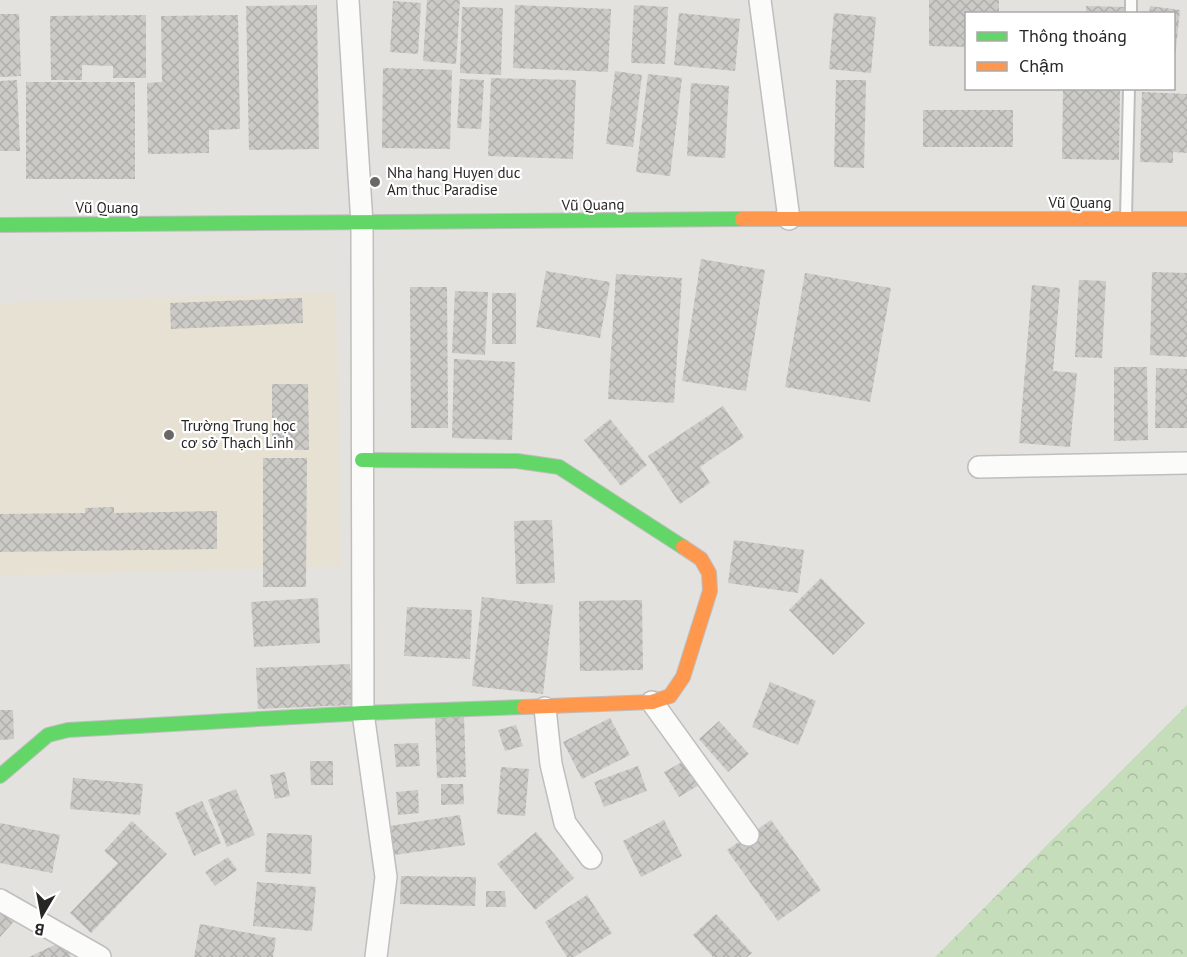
<svg xmlns="http://www.w3.org/2000/svg" width="1187" height="957" viewBox="0 0 1187 957" font-family="'PT Sans',sans-serif">
<style>
.education{fill:#e6e1d3}
.park{fill:url(#park-crowns)}
.building{fill:url(#building-cross-hatch)}
.lines{fill:none;stroke-linecap:round;stroke-linejoin:round}
.lane-casing{stroke:#bebebe;stroke-width:14}
.street-casing{stroke:#bebebe;stroke-width:24}
.fast-casing{stroke:#bebebe;stroke-width:16}
.slow-casing{stroke:#bebebe;stroke-width:16}
.lane{stroke:#fbfbfa;stroke-width:10}
.street{stroke:#fbfbfa;stroke-width:21}
.fast{stroke:#63d668;stroke-width:14}
.slow{stroke:#ff974d;stroke-width:14}
.poi-dot{fill:#696867;stroke:#fff;stroke-width:2}
.labels{text-anchor:middle;stroke-width:4.5;stroke-linejoin:round;paint-order:stroke}
.poi-label{font-size:15px;fill:#272727;stroke:#fff;text-anchor:start}
.street-label{font-size:15px;fill:#272727;stroke:#fff}
</style>
<defs>
<pattern id="park-crowns" width="20" height="18" patternUnits="userSpaceOnUse" patternTransform="scale(1.5)"><rect width="20" height="18" fill="#c5ddba"/><path d="M2 6a3 3 0 1 1 6 0M12 15a3 3 0 1 1 6 0" fill="none" stroke="#a9bea0"/></pattern>
<pattern id="building-cross-hatch" width="8" height="8" patternUnits="userSpaceOnUse" patternTransform="scale(1.5)"><rect width="8" height="8" fill="#cccac7"/><path d="M0 0l8 8M0 8l8-8" fill="none" stroke="#afaeab"/></pattern>
</defs>
<rect width="100%" height="100%" fill="#e4e2de"/>
<path class="education" d="M336 292 341 566 0 576V303Z"/>
<path class="park" d="M1187 705V957H935Z"/>
<path class="building" d="M427 0H460L456 64 423 61Z
M929 0H999V14H966V47L929 46Z
M393 1 421 3 418 54 390 52Z
M317 5 319 149 249 150 246 6Z
M515 5 611 9 608 72 513 68Z
M634 5 668 7 665 64 631 63Z
M1086 6 1125 7V14H1086Z
M1150 6 1180 10 1175 58 1174 14H1149Z
M462 7 503 8 501 75 460 73Z
M679 13 740 19 735 71 674 65Z
M834 13 876 17 871 73 829 69Z
M0 14H19L21 76 0 77Z
M146 15V78H113V66L82 65V80H51L50 16Z
M238 15 240 129 209 130V153L148 154 147 83 162 82 161 16Z
M383 68 452 70 450 149 382 148Z
M615 71 642 75 633 147 606 144Z
M648 74 682 78 670 176 636 172Z
M491 78 576 80 573 159 488 156Z
M460 79 484 80 481 129 457 128Z
M17 80 20 151H0V81Z
M836 80H866L864 168 834 167Z
M26 82H135V179H26Z
M691 83 729 86 725 158 687 156Z
M1063 88 1120 89 1119 160 1062 159Z
M1142 92 1187 94V153L1173 152V163L1140 162Z
M923 110H1013V147H923Z
M701 259 765 270 746 391 682 381Z
M546 271 610 282 600 338 536 327Z
M1152 272 1187 273V357L1150 355Z
M805 273 891 288 870 402 785 387Z
M616 274 682 278 674 403 608 399Z
M1079 280 1106 281 1102 358 1075 357Z
M1032 285 1060 288 1053 371 1077 373 1070 447 1019 443Z
M410 287H447L448 428H411Z
M455 291 488 292 485 355 452 353Z
M492 293H516V344H492Z
M302 298 303 323 171 329 170 303Z
M454 359 515 362 512 440 452 438Z
M1114 367H1147L1148 440 1114 441Z
M1156 368 1187 369V428H1155Z
M272 384H308L309 450H272Z
M723 406 744 437 700 467 710 483 680 504 648 456Z
M610 419 647 465 621 486 584 440Z
M263 458H307L306 587H263Z
M114 507V513L217 511V549L0 552V514L85 513V508Z
M552 520 555 583 516 584 514 521Z
M734 540 804 550 798 593 728 583Z
M821 578 865 623 833 655 789 610Z
M482 597 553 605 543 694 472 686Z
M318 598 320 643 254 647 251 602Z
M642 600 643 670 580 671 579 601Z
M407 607 472 610 470 659 404 656Z
M350 664 352 705 258 709 256 668Z
M770 682 816 701 798 745 752 727Z
M0 710H13L14 739 0 740Z
M464 716 466 777 437 778 435 717Z
M610 718 630 755 582 779 563 742Z
M719 721 749 754 728 772 699 739Z
M516 725 523 746 505 751 498 730Z
M418 743 420 766 396 767 394 744Z
M310 761H333V785H311Z
M684 761 699 785 679 797 664 772Z
M638 766 647 791 604 807 594 782Z
M501 767 529 769 525 816 497 814Z
M285 772 290 796 275 799 270 775Z
M73 778 143 784 140 815 70 809Z
M441 784H463L464 804 441 805Z
M236 789 255 835 227 847 208 800Z
M418 790 419 813 398 815 396 792Z
M202 801 221 843 194 856 175 813Z
M460 815 465 845 394 855 390 826Z
M664 820 682 856 641 877 623 841Z
M771 820 821 890 778 921 727 850Z
M132 821 167 854 91 933 70 913 118 863 104 851Z
M0 823 60 835 52 873 0 863Z
M536 832 574 878 535 910 497 864Z
M267 833 312 835 311 874 265 872Z
M228 857 237 870 215 886 205 872Z
M401 876 476 877 475 906 400 904Z
M257 882 316 887 312 931 253 926Z
M486 891H505L506 907H486Z
M587 895 612 933 574 957H567L545 922Z
M0 905 16 919 0 937Z
M716 914 752 953 747 957H713L693 935Z
M200 924 276 938 273 957H194Z
M63 941 71 957H29Z"/>
<g class="lines">
<defs>
<path id="lane" d="M1131 14V0
M1126 217 1129 88"/>
<path id="street" d="M348 0 362 224 363 713 386 877 376 957
M760 0 789 219
M979 467 1187 463
M652 702 748 835
M545 708 551 764 565 823 591 858
M0 900 100 957"/>
<path id="fast" d="M0 225 742 219
M362 460 517 461 559 467 683 547
M0 776 48 735 68 730 363 713 524 707"/>
<path id="slow" d="M742 219H1187
M524 707 652 702 670 696 683 677 710 591 709 573 701 559 683 547"/>
</defs>
<use href="#lane" class="lane-casing"/>
<use href="#street" class="street-casing"/>
<use href="#fast" class="fast-casing"/>
<use href="#slow" class="slow-casing"/>
<use href="#lane" class="lane"/>
<use href="#street" class="street"/>
<use href="#fast" class="fast"/>
<use href="#slow" class="slow"/>
</g>
<g class="poi-dot">
<circle cx="375" cy="182" r="6"/>
<circle cx="169" cy="435" r="6"/>
</g>
<g class="labels">
<g class="poi-label">
<text x="387" y="178">Nha hang Huyen duc<tspan x="387" dy="17">Am thuc Paradise</tspan></text>
<text x="181" y="431">Trường Trung học<tspan x="181" dy="17">cơ sở Thạch Linh</tspan></text>
</g>
<g class="street-label">
<text x="1080" y="208">Vũ Quang</text>
<text transform="translate(593 205) rotate(-1)" y="5">Vũ Quang</text>
<text x="107" y="213">Vũ Quang</text>
</g>
</g>
<rect x="965" y="12" width="210" height="78" fill="#ffffff" stroke="#a9a9a9" stroke-width="1.5"/>
<rect x="977" y="32" width="30" height="9" fill="#63d668" stroke="#a9a9a9" stroke-width="1.5"/>
<text x="1019" y="42" font-size="18" fill="#272727">Thông thoáng</text>
<rect x="977" y="62" width="30" height="9" fill="#ff974d" stroke="#a9a9a9" stroke-width="1.5"/>
<text x="1019" y="72" font-size="18" fill="#272727">Chậm</text>
<g transform="translate(42 915) rotate(190)" stroke="#ffffff" stroke-width="4.5" paint-order="stroke">
<path d="M0-4.5L10 22L0 15L-10 22Z" fill="#272727"/>
<text y="-9" font-size="16" font-weight="bold" text-anchor="middle" fill="#272727">B</text>
</g>
</svg>
